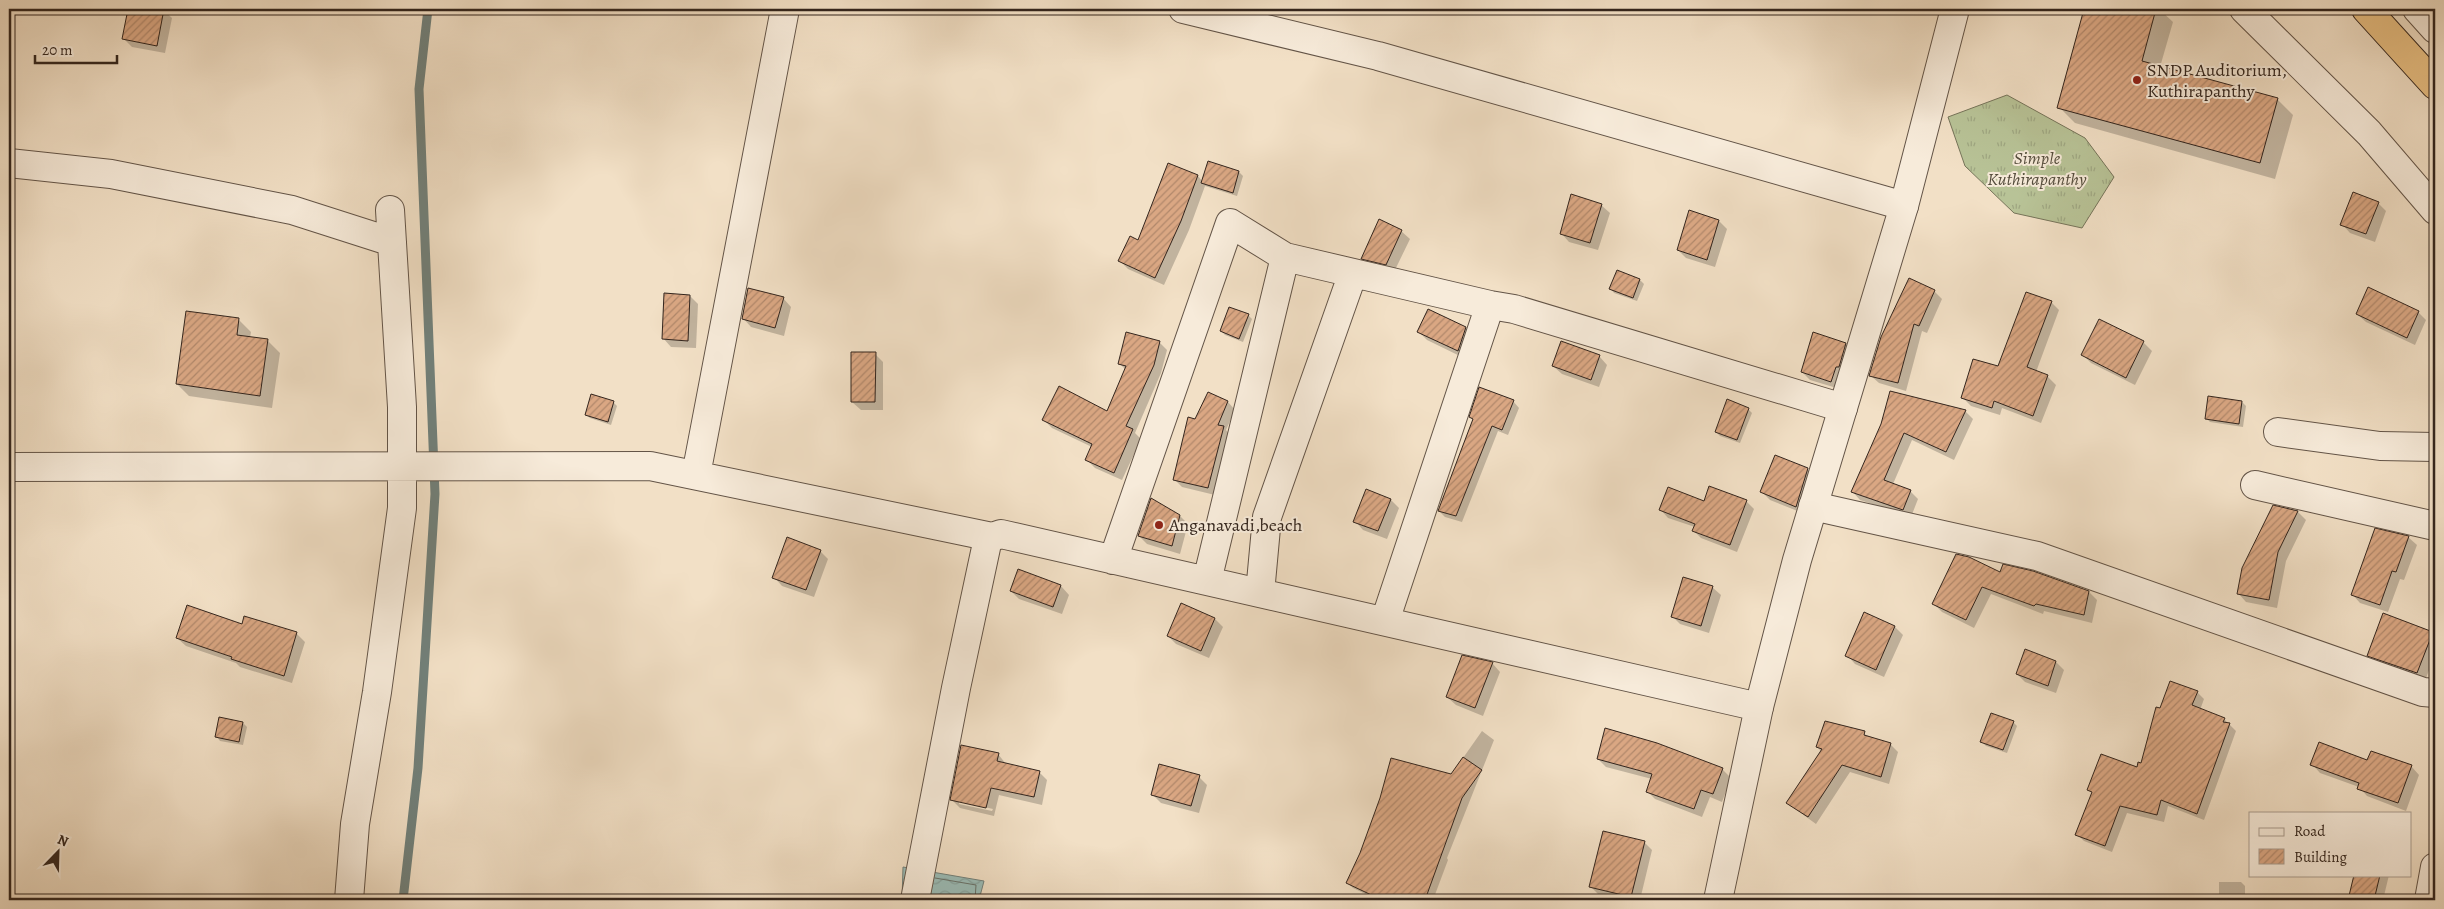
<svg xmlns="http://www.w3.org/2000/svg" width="2444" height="909" viewBox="0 0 2444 909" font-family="Alegreya,serif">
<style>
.grass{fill:url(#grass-tufts);stroke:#76745a}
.water{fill:url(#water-waves);stroke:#71807a}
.shadow{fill:#0003;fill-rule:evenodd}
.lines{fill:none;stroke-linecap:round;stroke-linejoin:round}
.shore{stroke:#67716a;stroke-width:1}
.stream{stroke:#71807a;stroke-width:9}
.building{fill:url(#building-hatch);stroke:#33251d}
.minor-casing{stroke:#635447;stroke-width:30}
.tertiary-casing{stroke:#635447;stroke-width:30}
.trunk-casing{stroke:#33251d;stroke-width:30}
.minor{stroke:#f7ebda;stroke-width:28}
.tertiary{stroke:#f7ebda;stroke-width:28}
.trunk{stroke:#e9c083;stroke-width:28}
.poi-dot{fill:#8f2418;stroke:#f7ebda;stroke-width:2}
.labels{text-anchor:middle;stroke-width:4;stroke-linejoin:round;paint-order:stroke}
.poi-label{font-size:18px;fill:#33251d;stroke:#f7ebda;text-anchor:start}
.park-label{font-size:18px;font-style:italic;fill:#544c3c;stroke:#f7ebda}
</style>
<defs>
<pattern id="grass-tufts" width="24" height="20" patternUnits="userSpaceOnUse" patternTransform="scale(1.25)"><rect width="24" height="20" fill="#b8c397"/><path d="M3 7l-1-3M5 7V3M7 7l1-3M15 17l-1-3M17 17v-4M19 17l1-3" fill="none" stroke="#9fa782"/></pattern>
<pattern id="water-waves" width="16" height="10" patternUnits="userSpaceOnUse" patternTransform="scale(1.25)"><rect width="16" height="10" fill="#9bbdb8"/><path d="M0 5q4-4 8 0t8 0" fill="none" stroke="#86a29e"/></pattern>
<pattern id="building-hatch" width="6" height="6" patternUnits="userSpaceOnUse" patternTransform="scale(1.25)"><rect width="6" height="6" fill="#daa783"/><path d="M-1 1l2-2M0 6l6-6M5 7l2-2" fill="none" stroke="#b1886b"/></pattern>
</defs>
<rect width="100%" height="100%" fill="#f2e0c6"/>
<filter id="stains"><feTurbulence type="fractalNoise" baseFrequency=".004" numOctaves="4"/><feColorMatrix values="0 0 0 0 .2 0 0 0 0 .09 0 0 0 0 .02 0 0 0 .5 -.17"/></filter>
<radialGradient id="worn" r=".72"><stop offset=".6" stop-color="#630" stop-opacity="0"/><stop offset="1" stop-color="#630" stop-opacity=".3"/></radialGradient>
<path class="grass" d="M2007 95 2085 138 2114 177 2082 228 2014 213 1965 166 1948 117Z"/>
<path class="water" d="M903 867 984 881 979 900H902Z"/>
<path class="shadow" d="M129 9 163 10 172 18 165 53 132 47 123 38Z
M2085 9H2159L2173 22 2160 67 2277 99 2293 115 2275 179 2075 123 2059 107Z
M1168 165 1198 176 1203 182 1239 172 1243 176 1237 196 1205 186 1189 230 1164 285 1128 269 1120 261 1139 241Z
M2378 203 2386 211 2375 242 2350 233 2342 224Z
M1601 205 1610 213 1598 250 1569 242 1561 233Z
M9 220 14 225 9 243Z
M1719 221 1727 229 1715 267 1686 258 1678 250Z
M1401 231 1410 239 1394 272 1371 267 1362 258Z
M1618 271 1640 280 1644 284 1637 301 1614 293 1611 289Z
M1934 291 1942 299 1927 333 1922 331 1906 391 1879 383 1870 375Z
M690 296 698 304 696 348 671 347 663 338Z
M783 298 791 307 784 336 751 327 743 318Z
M2051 302 2059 310 2036 372 2047 376 2056 385 2041 423 2002 408 2000 415 1971 406 1963 398 1999 368Z
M2418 312 2426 320 2415 345 2366 322 2357 314Z
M1248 315 1252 319 1243 342 1225 335 1221 331Z
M239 320 251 332 250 338 267 340 280 353 272 408 189 396 177 384Z
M2099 321 2143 342 2152 351 2135 385 2091 363 2083 355Z
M1466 328 1474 336 1466 359 1427 340 1419 332Z
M1159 342 1167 350 1161 373 1135 433 1141 439 1122 480 1095 468 1087 460 1092 447 1052 428 1043 419 1108 412 1126 370 1120 364Z
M1846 344 1854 352 1840 389 1810 380 1802 372Z
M875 354 883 362V410H861L852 402Z
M1599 356 1607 365 1599 387 1562 374 1553 366Z
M1208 394 1228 402 1235 410 1226 430 1230 435 1215 495 1182 487 1174 479Z
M1513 401 1519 408 1508 435 1498 431 1462 522 1445 517 1439 511 1474 420 1471 417Z
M613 402 617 406 611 425 590 418 586 415Z
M2242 402 2246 406 2243 427 2210 422 2206 418Z
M1748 409 1752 413 1740 443 1720 436 1716 432Z
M1965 411 1973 419 1954 460 1912 440 1893 484 1910 491 1918 499 1911 517 1860 500 1852 491 1883 425Z
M1776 457 1808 470 1816 478 1805 514 1770 500 1762 492Z
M1391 500 1399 508 1387 539 1363 530 1355 521Z
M1746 501 1754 509 1737 552 1701 538 1694 531 1695 527 1668 518 1661 510 1705 502Z
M2273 506 2298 512 2306 520 2286 561 2277 608 2246 602 2238 593Z
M1180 516 1188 524 1180 554 1147 544 1139 536Z
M2408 537 2417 545 2404 580 2400 579 2388 612 2360 603 2352 594Z
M820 551 828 559 814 597 782 586 774 577Z
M1019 571 1061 586 1069 595 1062 614 1019 599 1011 591Z
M2001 574 2089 592 2097 600 2092 623 2044 611 2043 614 1991 594 1974 628 1942 612 1934 604Z
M1712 587 1721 595 1709 633 1680 624 1672 616Z
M1865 614 1895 627 1903 635 1884 677 1855 664 1847 655Z
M1215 619 1223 627 1209 658 1176 644 1168 636Z
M243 625 296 633 305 642 292 683 240 667 236 663 186 646 177 638Z
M2432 633 2435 636V654L2425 681 2377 664 2369 655Z
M2056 662 2064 670 2056 693 2025 682 2017 674Z
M1492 663 1500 672 1483 716 1456 705 1447 697Z
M2197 692 2204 699 2200 710 2224 719 2236 731 2204 820 2168 806 2164 822 2127 813 2112 852 2084 841 2077 834 2093 793 2089 790 2138 769 2142 764 2160 710Z
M2013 722 2017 726 2007 753 1986 746 1982 742Z
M243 723 247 727 243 745 220 741 217 737Z
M1840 725 1890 744 1898 752 1889 784 1850 772 1816 824 1787 803 1822 752 1817 747Z
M1482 731 1494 740 1447 858 1448 860 1433 900H1378L1353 888 1347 882 1451 775Z
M1656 744 1723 770 1731 778 1722 802 1710 797 1702 817 1655 799 1647 791 1652 779 1606 767 1598 759Z
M998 754 1006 764 1039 772 1047 780 1042 805 999 795 994 816 960 808 952 800ZM959 801 993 809 992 811 959 804Z
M2368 762 2411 766 2419 775 2406 811 2367 796 2359 787 2320 773 2312 764Z
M1199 777 1207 785 1199 813 1161 803 1153 795Z
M1644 842 1652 850 1640 900H1620L1599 895 1591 887Z
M2356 875H2389L2383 900H2350Z
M2219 882H2241L2245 886V900H2219Z"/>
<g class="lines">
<path class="shore" d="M935 878 976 885 975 900"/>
<path class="stream" d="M403 900 418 768 435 494 419 89 428 9"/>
</g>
<path class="building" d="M128 9H164L157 46 122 39Z
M2084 9H2156L2142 61 2278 98 2260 163 2057 108Z
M1208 161 1239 171 1233 193 1201 183Z
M1168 163 1198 175 1181 221 1155 278 1118 261 1130 236 1138 240Z
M2353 192 2379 202 2366 234 2340 225Z
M1571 194 1602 204 1590 243 1560 234Z
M1689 210 1719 220 1707 260 1677 250Z
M1379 219 1402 230 1386 265 1361 259Z
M1617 270 1640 279 1633 298 1609 289Z
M1909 278 1935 290 1919 326 1914 324 1898 383 1869 376 1881 337Z
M2368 287 2419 311 2407 338 2356 314Z
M748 288 784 297 775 328 742 319Z
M2026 292 2052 301 2027 367 2048 375 2033 416 1994 401 1992 408 1961 398 1973 359 1998 366Z
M664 293 690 295 688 341 662 339Z
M1229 307 1249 314 1239 339 1220 331Z
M1428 309 1466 327 1458 351 1417 332Z
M186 311 239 318 237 335 268 339 260 396 176 384Z
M2099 319 2144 341 2126 378 2081 355Z
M1126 332 1160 341 1154 365 1126 426 1133 429 1114 473 1085 460 1092 444 1042 420 1059 386 1107 411 1126 366 1118 364Z
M1813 332 1846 343 1839 367H1836L1831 382 1801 372Z
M1561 341 1600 355 1591 380 1552 366Z
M851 352H876L875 402H851Z
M1479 387 1514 400 1502 430 1492 426 1456 516 1438 511 1473 419 1469 417Z
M1890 391 1966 410 1946 452 1904 433 1884 480 1911 490 1903 510 1851 492 1881 424Z
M1208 392 1228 401 1218 425 1224 426 1208 488 1173 480 1188 417 1195 419Z
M591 394 614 401 608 422 585 415Z
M2208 396 2242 401 2239 424 2205 419Z
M1727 399 1749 408 1737 440 1715 432Z
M1775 455 1808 468 1796 507 1760 492Z
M1709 486 1747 500 1730 545 1692 531 1695 524 1659 510 1668 487 1704 501Z
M1366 489 1391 499 1378 531 1353 522Z
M1151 498 1180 515 1172 546 1138 536Z
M2273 505 2298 511 2278 552 2269 600 2237 594 2242 568Z
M2375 528 2409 536 2396 572 2392 571 2380 605 2351 595Z
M787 537 821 550 806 590 772 578Z
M1956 554 1969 557 2000 572 2003 564 2033 571 2089 591 2084 615 2036 604 2034 606 1982 587 1966 620 1932 604Z
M1018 569 1061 585 1053 607 1010 591Z
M1683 577 1713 586 1701 626 1671 617Z
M1181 603 1215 618 1201 651 1167 636Z
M187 605 242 624 244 616 297 632 284 676 231 659 232 657 176 638Z
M1864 612 1895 626 1876 670 1845 656Z
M2383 613 2433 632 2417 673 2367 656Z
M2025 649 2056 661 2048 686 2016 674Z
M1462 655 1493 662 1475 708 1446 697Z
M2170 681 2198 691 2192 705 2225 718 2223 722 2230 723 2197 814 2161 800 2157 815 2120 806 2105 846 2075 835 2092 792 2087 790 2101 754 2137 767 2138 762 2141 763 2156 707 2160 708Z
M1991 713 2014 721 2003 750 1980 742Z
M219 717 243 722 239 742 215 737Z
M1825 721 1865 731 1864 735 1891 743 1881 777 1842 765 1808 817 1786 803 1822 749 1816 747Z
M1605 728 1657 743 1723 768 1713 794 1701 790 1694 809 1646 792 1652 774 1597 759Z
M2319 742 2367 760 2371 751 2412 765 2398 803 2357 789 2359 783 2310 765Z
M961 745 999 753 997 761 1040 771 1034 797 991 788 986 808 950 800Z
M1463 757 1482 770 1462 798 1425 900H1382L1346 883 1360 853 1380 798 1391 758 1451 774Z
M1159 764 1200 775 1191 806 1151 795Z
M1603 831 1645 841 1631 897 1589 887Z
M2354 875H2380L2374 900H2348Z"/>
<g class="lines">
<defs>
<path id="minor" d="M1183 9 1378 56 1904 206
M9 163 111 174 292 210 392 242
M1490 305 1514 309 1843 408
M2278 432 2380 446 2435 447
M9 467 650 466 992 537
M696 475 785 9
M2255 485 2435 526
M1813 506 2037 556 2423 692 2435 693
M1113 560 1230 223 1285 257 1490 305 1385 621
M1207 581 1285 257
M1260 593 1267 517 1353 273
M349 900 355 824 377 692 402 508V407L390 210
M915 900 956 688 987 543 992 537 1001 534 1759 707"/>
<path id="tertiary" d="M2244 9 2369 133 2435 210
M2417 9 2435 29
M1718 900 1759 707 1797 560 1904 206 1955 9
M2429 900 2435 867"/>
<path id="trunk" d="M2366 9 2435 85"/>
</defs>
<use href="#minor" class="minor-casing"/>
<use href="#tertiary" class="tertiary-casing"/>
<use href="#trunk" class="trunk-casing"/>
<use href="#minor" class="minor"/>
<use href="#tertiary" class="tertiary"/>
<use href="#trunk" class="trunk"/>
</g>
<g class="poi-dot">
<circle cx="2137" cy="80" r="5"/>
<circle cx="1159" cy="525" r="5"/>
</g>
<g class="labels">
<g class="poi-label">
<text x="2147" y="76">SNDP Auditorium,<tspan x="2147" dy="21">Kuthirapanthy</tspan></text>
<text x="1169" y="531">Anganavadi,beach</text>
</g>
<g class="park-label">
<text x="2037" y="164">Simple<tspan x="2037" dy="21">Kuthirapanthy</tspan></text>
</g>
</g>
<rect width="2444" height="909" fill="none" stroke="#f2e0c6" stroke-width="30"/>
<rect x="10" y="10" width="2424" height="889" fill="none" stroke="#33251d" stroke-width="2.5"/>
<rect x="15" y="15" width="2414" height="879" fill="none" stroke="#33251d"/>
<rect x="2249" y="812" width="162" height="65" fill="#f7ebda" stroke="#a99c8e"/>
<rect x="2259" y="828" width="25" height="8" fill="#f7ebda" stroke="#a99c8e"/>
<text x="2294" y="836" font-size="15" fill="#33251d">Road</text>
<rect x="2259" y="849" width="25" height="15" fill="url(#building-hatch)" stroke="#a99c8e"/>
<text x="2294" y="862" font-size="15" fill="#33251d">Building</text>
<g transform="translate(58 852) rotate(23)" stroke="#f7ebda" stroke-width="4" paint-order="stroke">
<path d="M0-4L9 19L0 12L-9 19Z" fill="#33251d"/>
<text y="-8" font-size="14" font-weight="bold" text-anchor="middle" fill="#33251d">N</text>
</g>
<path d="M35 55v8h82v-8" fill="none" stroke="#33251d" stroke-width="2.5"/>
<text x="42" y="55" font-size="15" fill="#33251d" stroke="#f7ebda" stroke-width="4" paint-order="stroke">20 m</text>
<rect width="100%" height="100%" filter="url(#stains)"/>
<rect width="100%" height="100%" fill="url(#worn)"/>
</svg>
